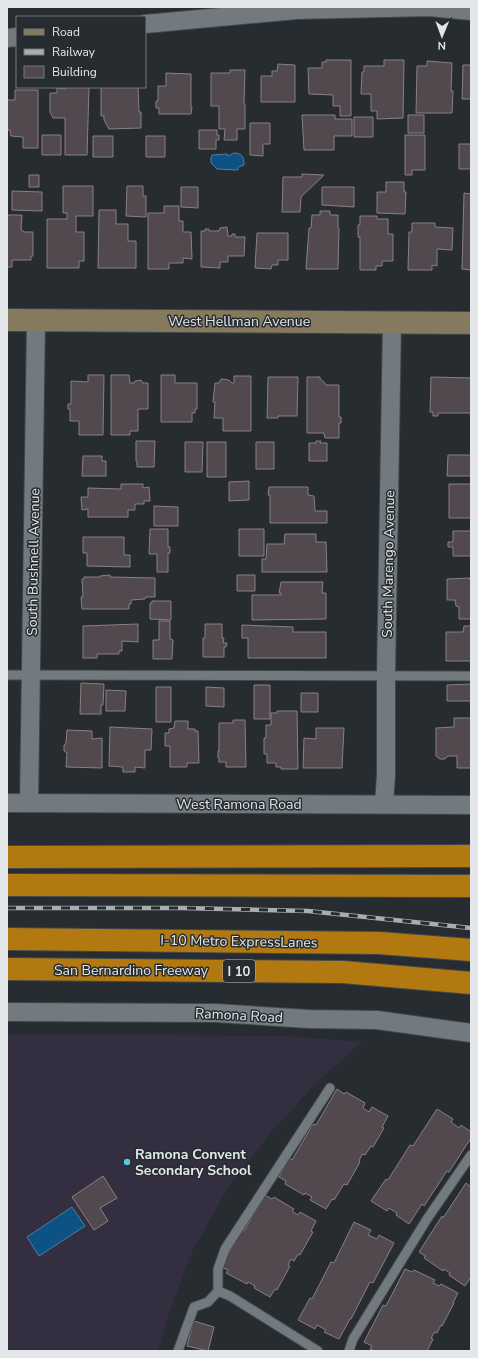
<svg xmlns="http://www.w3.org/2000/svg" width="478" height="1358" viewBox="0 0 478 1358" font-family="'Nunito Sans',sans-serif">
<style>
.education{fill:#342f40}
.water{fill:#0d5284;stroke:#4d7fa3}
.building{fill:#51494d;stroke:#898084}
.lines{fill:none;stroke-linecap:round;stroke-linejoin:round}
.lane-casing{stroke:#42474a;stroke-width:11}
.street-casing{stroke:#42474a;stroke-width:20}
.secondary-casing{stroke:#42474a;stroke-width:24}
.highway-casing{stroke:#42474a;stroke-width:24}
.lane{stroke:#737a7f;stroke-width:9}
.street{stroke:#737a7f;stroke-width:18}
.secondary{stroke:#867a5e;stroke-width:22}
.highway{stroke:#b27911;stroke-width:22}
.rail-casing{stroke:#aaaeb1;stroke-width:4.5}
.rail{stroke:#262c30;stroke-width:3;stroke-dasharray:9;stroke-linecap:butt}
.poi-dot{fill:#56c9e0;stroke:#262c30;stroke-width:1.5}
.labels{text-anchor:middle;stroke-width:3;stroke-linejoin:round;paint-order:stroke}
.shield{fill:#262c30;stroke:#aaafb2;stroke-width:1}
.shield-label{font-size:13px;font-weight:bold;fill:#e3e7ea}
.street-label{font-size:14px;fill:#e3e7ea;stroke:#262c30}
.poi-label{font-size:14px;font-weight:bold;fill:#e3e7ea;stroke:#262c30;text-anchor:start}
</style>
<rect width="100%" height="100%" fill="#262c30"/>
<path class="education" d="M7 1034 285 1036 362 1042 319 1080 272 1131 224 1194 191 1254 168 1317 158 1351H7Z"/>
<path class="water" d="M234 153C242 153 244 157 244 165L238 167V170L217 169 211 163V158L212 155 227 154 228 156Z
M72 1207 85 1226 39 1256 27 1237Z"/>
<path class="building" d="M326 60H351V116H340V106H333V95L309 94 308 68H322V62H326Z
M384 60H404L403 118 377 119V111H371V94H361L362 72H364V66H384Z
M427 61 452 63 451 91H453L452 113H416L417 66H427Z
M278 64 295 65V102H261V76H272V71H277Z
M463 65H471V108V99H462Z
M230 70H245L244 104H245V129H237V140H224L225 129H219V106H211V73H230Z
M166 73 191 74V107H192L191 114H159V108H156V101H158V86H166Z
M66 87H89L87 155H65V118H53L50 112V93H57V88L66 89Z
M101 87H138L139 112H141V128L109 129 104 120V116H101Z
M15 90H38V148H23V137L11 136 10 130H7V100H15Z
M302 115H335V119H352V136H334V150H304Z
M408 115H424V133H408Z
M354 117H373V137H354Z
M250 123H270V144H263V156L250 155Z
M199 130H217V135H219V140H216V149H199Z
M42 135H61V155H42Z
M405 135H425V170H412V175H405Z
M93 136H113V157H93Z
M146 136H165V157H146Z
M459 144H471V169H459Z
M302 174 324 175 301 197 300 212H282L283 177H302Z
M29 175H39V187H29Z
M386 182H404V192H406L405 214 377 213V192H386Z
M63 186H93V216H76V232H84V261H79V268H47V219H67V213H63Z
M127 186H143V196H146V217L126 216Z
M181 187H198V208L181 207Z
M322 187H354V207L322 205Z
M12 191 42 192V211L12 210Z
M464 193 471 194V270L462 269Z
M164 206H179V221H183V232H191L192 259 183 258V263H169V269H148V213H164Z
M99 210H116V224H128V241H136V268H98Z
M320 211H330V215H338V228H339L338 269H306L309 228H311L312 215H320Z
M7 215H22L21 230 25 232H33V256H31V260H12V267H7Z
M360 216H377V219H388V234H393V261H382V266H376V270H360V237H358V225H360Z
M412 223H435V227L453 228 452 250 437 249V266L432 265V270H408L409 232H412Z
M227 227 228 236H232V234H235V237H245L244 256H228V262H220V268L201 267V231H205V229H209V231H219L220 228Z
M257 233H288V260H278V265H272L271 269 255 268Z
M88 375H104L103 435H79V421H70V409H68V404H71V381L88 382Z
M111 375H129L130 383H134L135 381 141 380 143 383H148V409H138V431H130V435H111Z
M161 375H175V383H197V409H195V413H192V422H161Z
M234 376H251V431H223V418H214L215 402H213L215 383H219L221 379 229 380 232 383H234Z
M268 377H298L297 416H278V418H267Z
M307 377H320V379L324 382 326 385H339V417H341V423H339V438H325L324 433H307Z
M431 377 471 378V413H438V416H433V412H430Z
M136 441H155L154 467H137V461H136Z
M316 441H321L320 443H327V461H309V443H316Z
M185 442H203L202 472H185Z
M207 442H226V477H207Z
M256 442H274V469H256Z
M448 455H471V476H447Z
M83 456H102V461H106V476H82Z
M249 481V500L229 501V482Z
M121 484H143V488L149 487 150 501H144V504H135V510H128V517H88V509L82 510 81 497H88V488L121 489Z
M449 484H471V518H449Z
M269 487H308V495L314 496 315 511H327V523H270V495H268Z
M154 506 178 507V526H154Z
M150 529H168V547H170V553H168V572H157V554H149Z
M239 529H264V556H239Z
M453 531H471V556H453V547H448V542H453Z
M285 534H316V542H326L327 572H262V559H266L267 544H284Z
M83 537H124V555H130V567L87 566V553H83Z
M110 575V577L155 578V597H146L145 599 131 600V604H129V609H82L81 597H83L82 579H84V577H100V576Z
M237 575H255V591H237Z
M470 578V580H471V619H459V607L456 606 455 600H447V579Z
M281 582H323L322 593H326V619L252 620V595H281V593H279Z
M152 601H171V620L150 619V603H152Z
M159 621H170V639L173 640 172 659H153V640H159Z
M138 624V642L122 641V651H119V654H97V658H83V626Z
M205 624H222V638H224L223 643H227L226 647H224V657H203V638H205Z
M242 625 293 627V632H326V658H248V638H242Z
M464 626H471V661H446V632H463Z
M81 683 104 684 103 705H101V714H80Z
M471 684V701H447V685Z
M254 685H270V719H254Z
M156 687H171V722H156Z
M206 687 224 688V707L206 706Z
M106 690 126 691 125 711H106Z
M301 693H318V712H301Z
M277 711H297L298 769H281V767H276V763H267V754H264V738H266V725H271V713H277Z
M454 718H471V768H457V756H448L445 759H440L436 756V728L454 727Z
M233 720H245L246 767H226V762H219V758H218V751H219V723H233Z
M175 721H188V729H195V731H198L199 763H187V767H170V746H165V733H169V729L174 728Z
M110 727 152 729 151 750H145V768L135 767V772H123V767L109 766Z
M316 728H344L342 768H303L304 738 316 739Z
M67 730 92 731V739L102 738V768L66 767 67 753 64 751V745L66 743Z
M337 1089 344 1094 346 1092 365 1103 363 1108 369 1112 372 1107 388 1116 382 1127 384 1128 373 1147 371 1146 365 1155 362 1154 359 1161 360 1162 347 1185 344 1184 334 1200 332 1199 326 1209 310 1200 312 1197 305 1193 304 1195 285 1184 286 1181 279 1177 289 1158 292 1160 313 1124 316 1125Z
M437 1109 453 1119 451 1122 459 1128 461 1125 471 1132V1138L449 1172 447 1171 424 1206 422 1204 409 1224 396 1215 397 1213 389 1208 387 1211 371 1201 386 1179 388 1180 410 1145 413 1146Z
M103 1176 117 1198 100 1208 108 1221 94 1230 72 1197Z
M466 1183 471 1187V1277L465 1286 449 1275 450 1273 444 1269 443 1271 424 1258 425 1256 419 1252 442 1216 443 1218Z
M265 1195 272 1199 274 1197 294 1209 292 1211 298 1215 300 1212 316 1221 311 1231 313 1232 300 1255 298 1254 294 1261 291 1259 288 1265 290 1266 277 1290 275 1289 270 1297 254 1288 255 1286 248 1282 247 1284 226 1273 228 1270 221 1267 242 1230 244 1231Z
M354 1222 371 1230 368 1235 377 1239 379 1235 394 1243 373 1283 370 1282 351 1319H350L339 1339 324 1332 326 1330 317 1325 315 1329 298 1320 310 1298 312 1299 331 1262 334 1263Z
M405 1269 412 1272 414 1270 435 1280 433 1283 439 1286 441 1284 458 1293 453 1303H454L442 1326 441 1325 437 1333 435 1332 431 1338 433 1339 427 1351H375L370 1349 372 1346 364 1342 383 1305 386 1306Z
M194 1321 214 1327 208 1351 187 1346Z"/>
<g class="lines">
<defs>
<path id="lane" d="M7 675 471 676
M178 1351 194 1307 208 1302 218 1291
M318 1351 230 1296 218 1291V1269L225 1249 330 1088
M349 1351 353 1339 427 1219 471 1155"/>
<path id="street" d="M145 24 296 10 429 7 471 11
M7 38 17 37
M7 803 471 805
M29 803 36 320
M384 804 386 775V676L392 323
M7 1012 216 1013 309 1019 377 1020 471 1033"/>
<path id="secondary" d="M7 320 471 323"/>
<path id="highway" d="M7 857 471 856
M7 885 471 886
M7 939 379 943 471 950
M7 969 343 972 471 983"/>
</defs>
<use href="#lane" class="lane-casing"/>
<use href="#street" class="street-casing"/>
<use href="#secondary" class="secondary-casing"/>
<use href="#highway" class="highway-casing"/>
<use href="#lane" class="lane"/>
<use href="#street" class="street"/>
<use href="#secondary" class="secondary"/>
<use href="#highway" class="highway"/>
<defs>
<path id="rail" d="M7 908H182L308 911 471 928"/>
</defs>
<use href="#rail" class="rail-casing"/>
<use href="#rail" class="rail"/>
</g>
<circle class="poi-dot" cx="127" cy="1162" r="4"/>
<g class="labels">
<rect class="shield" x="223" y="960" width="32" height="22" rx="3"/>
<g class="shield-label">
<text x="239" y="976">I 10</text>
</g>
<g class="street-label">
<text x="239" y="326">West Hellman Avenue</text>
<text transform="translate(33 562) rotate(-89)" y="5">South Bushnell Avenue</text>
<text transform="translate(388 564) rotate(-89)" y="5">South Marengo Avenue</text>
<text x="239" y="809">West Ramona Road</text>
<text transform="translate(239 941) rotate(1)" y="5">I-10 Metro ExpressLanes</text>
<text x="131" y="975">San Bernardino Freeway</text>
<text transform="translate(239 1015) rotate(3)" y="5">Ramona Road</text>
</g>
<g class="poi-label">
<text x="135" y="1159">Ramona Convent<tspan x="135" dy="16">Secondary School</tspan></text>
</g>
</g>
<rect width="478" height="1358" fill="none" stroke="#e3e7ea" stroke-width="16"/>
<rect x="16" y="16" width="130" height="72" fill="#262c30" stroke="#72777a"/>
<rect x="24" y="29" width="20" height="6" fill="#867a5e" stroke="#72777a"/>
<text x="52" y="36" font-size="12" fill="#e3e7ea">Road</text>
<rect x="24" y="49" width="20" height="6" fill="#aaaeb1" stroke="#72777a"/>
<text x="52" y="56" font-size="12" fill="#e3e7ea">Railway</text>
<rect x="24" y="66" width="20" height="12" fill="#51494d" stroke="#72777a"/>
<text x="52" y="76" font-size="12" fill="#e3e7ea">Building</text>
<g transform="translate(442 36) rotate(181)" stroke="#262c30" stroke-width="3" paint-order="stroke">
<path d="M0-3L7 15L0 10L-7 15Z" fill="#e3e7ea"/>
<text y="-6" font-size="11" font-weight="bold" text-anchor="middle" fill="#e3e7ea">N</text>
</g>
</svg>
